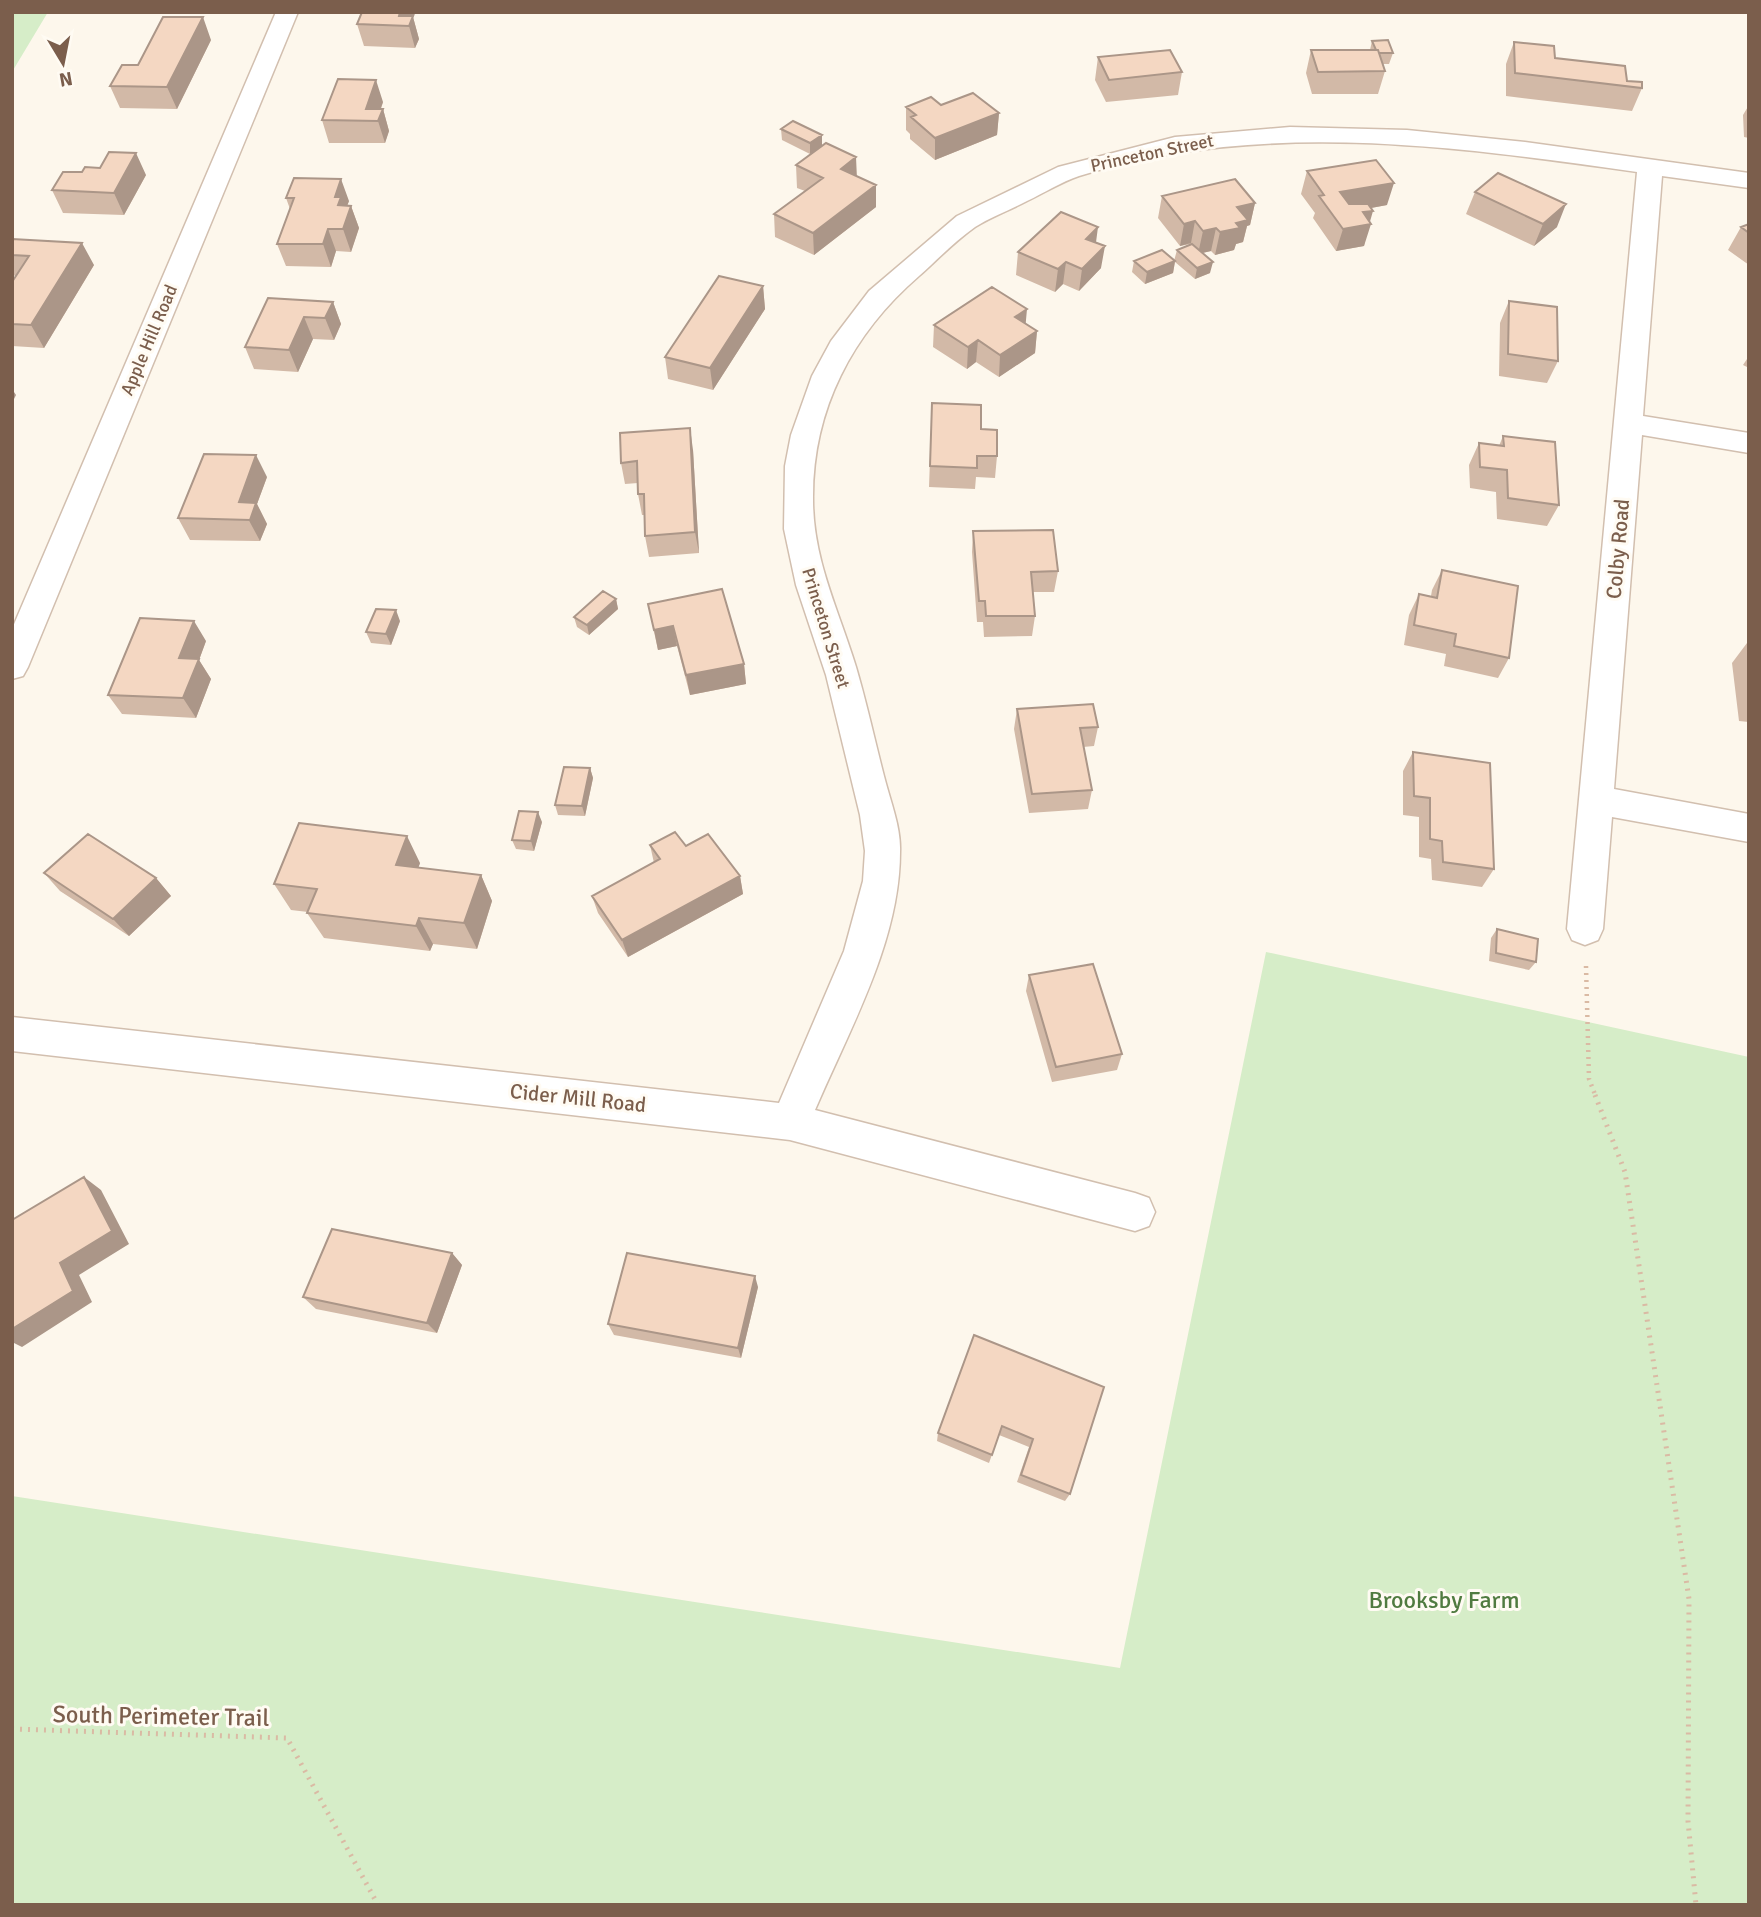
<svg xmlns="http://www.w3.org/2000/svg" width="1761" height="1917" viewBox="0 0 1761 1917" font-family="Signika,sans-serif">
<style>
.green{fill:#d6edc8}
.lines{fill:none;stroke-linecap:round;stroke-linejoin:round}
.minor-casing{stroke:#d2bfaf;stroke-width:3}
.path-far1{stroke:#dabaa4;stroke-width:4.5;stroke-dasharray:2 5;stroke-linecap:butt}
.path{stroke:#dabaa4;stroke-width:5;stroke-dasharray:2 6;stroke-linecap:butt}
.minor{fill:#fff;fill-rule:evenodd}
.wall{fill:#d2b9a7}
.shaded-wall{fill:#ab9688}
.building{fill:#f4d7c2;stroke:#ab9688;stroke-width:2}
.labels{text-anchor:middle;stroke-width:6;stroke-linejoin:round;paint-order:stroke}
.far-street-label{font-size:18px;fill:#7b5e4c;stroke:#fffbf3}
.street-label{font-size:21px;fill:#7b5e4c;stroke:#fffbf3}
.near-park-label{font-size:24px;fill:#507b40;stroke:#fffbf3}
.near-street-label{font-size:24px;fill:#7b5e4c;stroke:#fffbf3}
</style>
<rect width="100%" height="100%" fill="#fdf7ec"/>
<path class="green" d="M12 12H48L12 72Z
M1266 952 1749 1057V1905H12V1496L1120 1668Z"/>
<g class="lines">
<defs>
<path id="minor" d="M276 12H298L28 667 23 676 12 679V629Z
M1290 127 1407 130 1525 142 1749 173V188L1662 176 1643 416 1749 433V453L1642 435 1614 789 1749 814V842L1612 817 1603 929 1598 940 1585 945 1572 940 1567 929 1637 172C1452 146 1261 119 1079 176 1061 182 1044 193 1027 201 1010 210 991 217 975 227 955 241 937 260 919 276 852 334 812 410 813 500 813 560 839 611 856 667 867 704 875 742 885 780 891 803 901 828 900 852 900 942 849 1030 815 1110L1135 1193 1149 1198 1155 1212 1149 1226 1135 1231 790 1140 12 1051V1017L779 1103 844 951 863 881 865 851 860 815 826 675 796 585 784 529 785 466 791 435 812 376 831 341 869 291 957 216 1058 167 1175 137Z"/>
</defs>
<use href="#minor" class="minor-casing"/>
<path class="path-far1" d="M1586 966 1589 1079 1596 1097"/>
<path class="path" d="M1595 1095 1625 1172 1689 1599 1688 1821 1696 1905
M12 1729 287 1738 378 1905"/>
<use href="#minor" class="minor"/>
</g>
<path class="wall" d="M362 12H416L413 17 419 39 415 48 364 46 357 24Z
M211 40 177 109 120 108 110 86Z
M1372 41 1393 53 1389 64H1382L1385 71 1378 94H1312L1306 73 1311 50H1370Z
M1514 42 1555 58 1627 81 1642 88 1632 111 1506 96V64Z
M1098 57 1182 72 1178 95 1106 102 1095 80Z
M383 102 381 109H383L389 131 385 143H329L322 120Z
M941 105 999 113 997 135 935 160 910 139V134L906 130V107Z
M1749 105V138L1744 137 1743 115Z
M781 129 822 146 810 154 782 140Z
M796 165 857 176 876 207 814 255 775 237 774 214 805 191 797 188Z
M100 168 146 175 124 215 63 213 52 190 82 172Z
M1307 171 1387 205 1371 208 1364 246 1336 251 1313 218 1315 213 1301 194Z
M1475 192 1557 227 1534 246 1466 214Z
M1162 196 1255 203 1250 225 1247 226 1243 242 1236 244 1234 250 1215 255 1211 251 1202 253 1210 273 1195 279 1175 262 1173 273 1145 284 1132 272 1134 261H1174L1177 250 1191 244 1180 246 1158 218Z
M286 198 349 201 347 206H351L359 228 351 252 336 251 331 267 286 266 277 244 290 209Z
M1749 224V265L1728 250 1741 227Z
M12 239 94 265 44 348 12 346V282L16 276 12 275Z
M1096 242 1101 268 1079 291 1063 284 1055 292 1016 275 1018 252Z
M763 286 765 309 713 390 668 379 665 357Z
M1509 301 1558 361 1547 383 1499 376 1500 323Z
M333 302 341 324 334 340 313 339 298 372 254 369 245 347Z
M1026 324 1037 331 1035 353 999 377 976 362 967 369 933 347 934 325Z
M1749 356V368L1743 365Z
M932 403 981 429 997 456 995 478 976 477 975 489 929 487Z
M1503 436 1559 505 1547 526 1497 519 1496 492 1470 488 1469 465 1479 443 1499 446Z
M693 450 699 553 649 557 645 536V515H642L638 494V483L625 484 621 463Z
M267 477 257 504 267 524 260 541 190 540 178 518Z
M973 531 1058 571 1054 592H1033L1035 616 1032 636 984 637 983 622H977L972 552Z
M1442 570 1509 658 1498 678 1444 666 1446 654 1404 645 1409 615 1419 594 1431 596 1432 590Z
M616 599 618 609 589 635 577 627 574 617Z
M648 604 744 664 746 684 690 695 677 646 658 650Z
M400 621 391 645 371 643 366 632Z
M206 641 199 660 211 679 196 718 122 714 108 695Z
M1747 643H1749V722L1739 721 1732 663Z
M1017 709 1098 727 1094 746 1083 747 1092 790 1088 809 1029 813 1014 729Z
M1413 752 1494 869 1482 887 1432 880 1431 859 1419 857V817L1403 815V771Z
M590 768 593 778 585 816 558 815 555 805Z
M542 822 534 851 516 849 512 840Z
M650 845 686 846 740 876 743 894 628 957 598 913 592 896 654 863Z
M420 863 418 868 481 875 492 901 477 949 433 944 430 951 324 938 307 913 308 912 291 910 274 884Z
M44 873 156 878 171 896 129 936 60 891Z
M1497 929 1536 962 1529 970 1489 961 1491 938Z
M1029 975 1122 1054 1117 1070 1052 1082 1026 991Z
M452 1253 462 1265 437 1333 316 1309 303 1297Z
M758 1287 741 1358 614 1335 608 1324Z
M974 1335 1070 1494 1065 1501 1017 1482 1029 1447 999 1435 989 1463 937 1441 938 1433Z"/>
<path class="shaded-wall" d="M400 12H416L413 17 419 39 415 48 409 26 399 16Z
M203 17 211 40 177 109 167 87Z
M376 80 383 102 376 121 366 109Z
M383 109 389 131 385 143 378 121Z
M999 113 997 135 935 160V138Z
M822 135V146L810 154V143Z
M136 153 146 175 124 215 114 193Z
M856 157 857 179 841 169Z
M341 179 349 201 345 211 351 206 359 228 351 252 343 229 335 197Z
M1394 183 1387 205 1333 215 1340 192Z
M876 185V207L814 255 813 233Z
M1255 203 1250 225 1247 226 1243 242 1236 244 1234 250 1215 255 1220 232 1237 207Z
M1566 204 1557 227 1534 246 1543 224Z
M1373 211 1369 225 1371 224 1364 246 1336 251 1343 229 1363 212Z
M1195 221 1191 243 1180 246 1184 224Z
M1098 227 1095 250 1086 239Z
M1216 228 1211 251 1198 254 1203 231Z
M328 229 336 251 331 267 323 244Z
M82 243 94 265 44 348 31 325Z
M1105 246 1101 268 1079 291 1082 269Z
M1175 261 1173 273 1145 284 1147 272Z
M1066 262 1063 284 1055 292 1058 269Z
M1213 262 1210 273 1195 279 1197 268Z
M763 286 765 309 713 390 710 368Z
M333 302 341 324 334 340 325 318Z
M1027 309 1025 331 1015 317Z
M304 317 313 339 298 372 289 350Z
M1037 331 1035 353 999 377 1000 355Z
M978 340 976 362 967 369 968 347Z
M12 389 16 395 12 403Z
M690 428 693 450 699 553 695 532Z
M256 455 267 477 257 504 267 524 260 541 239 502Z
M616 599 618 609 589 635 587 625Z
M396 610 400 621 391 645 386 634Z
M194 621 206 641 199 660 211 679 196 718 183 698 179 658Z
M673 626 677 646 658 650 654 630Z
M744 664 746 684 690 695 686 675Z
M590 768 593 778 585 816 582 806Z
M538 812 542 822 534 851 531 841Z
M407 836 420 863 410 891 396 865Z
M481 875 492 901 477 949 464 923Z
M740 876 743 894 628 957 622 940Z
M156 878 171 896 129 936 113 919Z
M419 918 433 944 430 951 416 926Z
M84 1177 101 1190 129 1244 79 1275 92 1302 22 1347 12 1342V1329Z
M452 1253 462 1265 437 1333 427 1323Z
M755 1276 758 1287 741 1358 738 1348Z"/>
<path class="building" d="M362 12H400L399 16H413L409 26 357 24Z
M163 17H203L167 87 110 86 122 65H138Z
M1388 40 1393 53H1379L1378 50H1376L1372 41Z
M1514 42 1554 46 1555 58 1625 66 1627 81 1642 82V88L1515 73Z
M1170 50 1182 72 1109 80 1098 57Z
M1311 50H1378L1385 71 1318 72Z
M338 79 376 80 366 109H383L378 121 322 120Z
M973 93 999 113 935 138 911 117 916 115 906 107 931 97 941 105Z
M793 121 822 135 810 143 781 129Z
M826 143 856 157 841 169 876 185 813 233 774 214 823 178 796 165Z
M109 152 136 153 114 193 52 190 63 172H82L85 167 100 168Z
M1376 160 1394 183 1340 192 1349 204H1368L1373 211 1363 212 1371 224 1343 229 1319 196 1324 195 1307 171Z
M1498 173 1566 204 1543 224 1475 192Z
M294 178 341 179 335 197H341L338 205 351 206 343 229H328L323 244H277L294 198H286Z
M1235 179 1255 203 1237 207 1248 220 1236 223 1240 228 1220 232 1216 228 1203 231 1195 221 1184 224 1162 196Z
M1061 212 1098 227 1086 239 1105 246 1082 269 1066 262 1058 269 1018 252Z
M1749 224V233L1741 227Z
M12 239 82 243 31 325 12 324V282L29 256 12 255Z
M1192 244 1213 262 1197 268 1177 250Z
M1162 250 1175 261 1147 272 1134 261Z
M719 276 763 286 710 368 665 357Z
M992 287 1027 309 1015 317 1037 331 1000 355 978 340 968 347 934 325Z
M268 298 333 302 325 318 304 317 289 350 245 347Z
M1509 301 1557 307 1558 361 1508 354Z
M932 403 981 405V429L997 430V456H977V468L930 466Z
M690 428 695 532 645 536 644 494H638L637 461 621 463 620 433Z
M1503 436 1555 442 1559 505 1508 498 1507 470 1480 467 1479 443 1504 446Z
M204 454 256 455 239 502 256 503 250 520 178 518Z
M1053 530 1058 571 1031 572 1035 616H986L985 601H979L973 531Z
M1442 570 1518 586 1509 658 1454 646 1456 634 1414 625 1419 594 1437 598Z
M722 589 744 664 686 675 673 626 654 630 648 604Z
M603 591 616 599 587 625 574 617Z
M376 609 396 610 386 634 366 632Z
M140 618 194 621 179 658 199 659 183 698 108 695Z
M1093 704 1098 727 1080 728 1092 790 1032 794 1017 709Z
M1413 752 1490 763 1494 869 1443 862 1442 841 1430 839V798L1414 796Z
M564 767 590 768 582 806 555 805Z
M519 811 538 812 531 841 512 840Z
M299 823 407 836 396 865 481 875 464 923 419 918 416 926 307 913 317 889 274 884Z
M675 832 686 846 708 834 740 876 622 940 592 896 660 859 650 845Z
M88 834 156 878 113 919 44 873Z
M1497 929 1538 939 1536 962 1496 953Z
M1093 964 1122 1054 1056 1067 1029 975Z
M84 1177 112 1231 60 1263 73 1291 12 1329V1220Z
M332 1229 452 1253 427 1323 303 1297Z
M627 1253 755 1276 738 1348 608 1324Z
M974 1335 1104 1387 1070 1494 1021 1475 1033 1439 1002 1426 992 1455 938 1433Z"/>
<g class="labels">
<g class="far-street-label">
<text transform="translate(1152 153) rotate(-12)" y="6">Princeton Street</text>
<text transform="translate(149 340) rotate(-67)" y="6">Apple Hill Road</text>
<text transform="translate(826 628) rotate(73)" y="6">Princeton Street</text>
</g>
<g class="street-label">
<text transform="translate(1618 549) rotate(-85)" y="7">Colby Road</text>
<text transform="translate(578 1098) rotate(6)" y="7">Cider Mill Road</text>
</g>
<g class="near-park-label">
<text x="1444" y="1608">Brooksby Farm</text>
</g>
<g class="near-street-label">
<text transform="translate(161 1716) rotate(1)" y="8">South Perimeter Trail</text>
</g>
</g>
<rect width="1761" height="1917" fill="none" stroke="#7b5e4c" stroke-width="28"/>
<g transform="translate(63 63) rotate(170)" stroke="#fffbf3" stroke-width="5" paint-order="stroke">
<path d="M0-5L12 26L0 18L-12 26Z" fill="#7b5e4c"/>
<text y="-10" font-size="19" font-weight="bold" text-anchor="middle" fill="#7b5e4c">N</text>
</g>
</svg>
